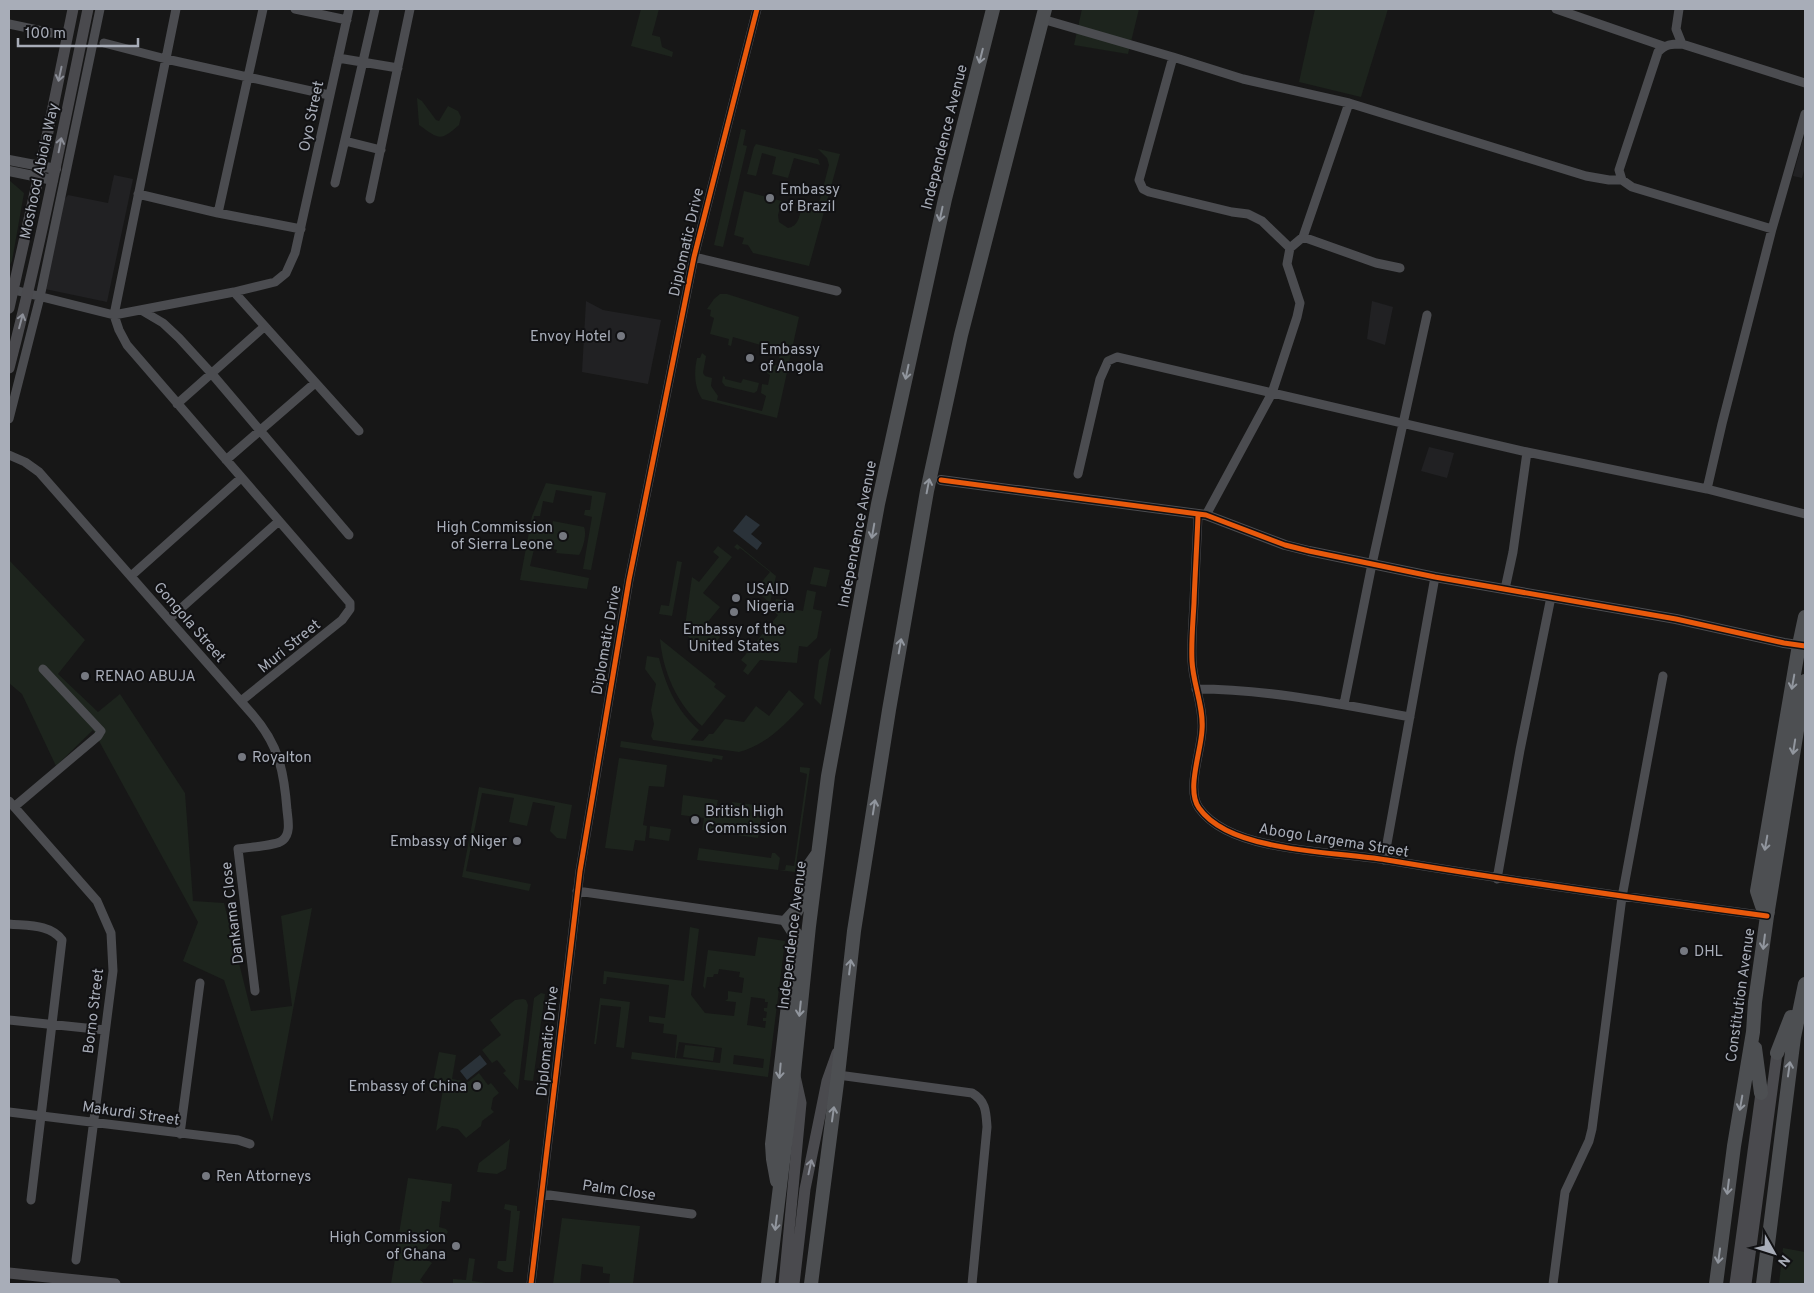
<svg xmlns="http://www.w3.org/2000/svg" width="1814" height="1293" viewBox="0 0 1814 1293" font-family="Overpass,sans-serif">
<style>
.built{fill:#212123}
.green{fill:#1d241d;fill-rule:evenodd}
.water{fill:#2a3239}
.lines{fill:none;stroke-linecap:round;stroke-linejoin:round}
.minor{stroke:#4b4c50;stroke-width:9}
.tertiary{stroke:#4b4c50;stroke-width:10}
.secondary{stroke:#4a4a4e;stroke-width:11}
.primary{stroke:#4d4f52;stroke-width:14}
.cycleway-casing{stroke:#111113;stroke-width:8}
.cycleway{stroke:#e8590c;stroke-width:5}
.oneway{stroke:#91969e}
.oneway2{stroke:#8c8f98}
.poi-dot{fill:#757880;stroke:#111113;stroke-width:2}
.labels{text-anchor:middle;stroke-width:4;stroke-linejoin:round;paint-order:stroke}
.street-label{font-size:15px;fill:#a8adb8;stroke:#111113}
.poi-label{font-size:15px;fill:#a8adb8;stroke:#111113;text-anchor:start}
</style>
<rect width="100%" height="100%" fill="#171717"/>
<path class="built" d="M1803 139H1805V167L1802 178 1793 176Z
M114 175 133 179 107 302 45 289 64 200 68 195 108 203Z
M586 301 603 310 661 320 648 384 582 372Z
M1372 301 1393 307 1385 345 1367 339Z
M1429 447 1454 453 1447 478 1421 471Z"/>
<path class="green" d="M641 9H659L652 35 660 37 662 47 673 52 672 57 631 46Z
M1082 9H1139L1128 54 1074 45Z
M1315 9H1388L1361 97 1299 82Z
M417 98 422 101 436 120 439 121 448 106 458 111 461 117 459 125C440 142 439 139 419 125Z
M741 129 746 130 743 145 747 146 723 247 714 245Z
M756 144 818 159 820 165 794 158 788 178 772 174 776 157 762 153 756 176 747 174 754 147Z
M818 149 840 154 809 266 753 253 748 245 742 244 744 238 734 235 744 191 782 201 778 215 779 222 788 228C799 226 799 216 802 207L817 211 829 165 827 158Z
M9 180 24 193 12 261 9 266Z
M720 294H727L799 317 777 418 702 399C694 386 694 372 697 358H700L702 353 706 356 703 373 705 376 712 378 711 386 718 396 717 400 762 411 766 396 761 393 762 384 768 385 770 375 767 373 769 363 777 365 781 351 733 337 731 346 728 345 729 339 710 334 714 318 710 316 711 310 707 309 714 299Z
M723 376 725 377V379L741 383 743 379 759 383 757 391 754 393 725 386 722 382Z
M546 483 606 493 591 570 583 569 592 517 584 515 585 510H590L592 496 556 490 553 503 543 501 540 516H534L533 527 551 529 553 521 584 527C587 534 583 549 579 555L556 553 557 550 535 545 530 566 589 578 587 589 520 580 532 516Z
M737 544 776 576 770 603 755 590 770 572 740 548 738 550 734 547Z
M718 546 732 557 703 593 720 607 706 624 720 637 707 653 684 633 692 577 699 582 719 557 713 552Z
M9 560 85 640 58 674 98 712 120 694 185 793 193 901 224 903 251 1011 292 1006 281 916 312 908 272 1122 224 980 183 961 198 922 93 730 56 766 22 694 9 683Z
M677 561 682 562 672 616 659 614 661 605 669 606Z
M814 567 830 570 826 587 810 584Z
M807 590 816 592 813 609 822 611 817 638 807 647 799 646 797 663 760 660 748 675 743 671 747 665 741 660 778 615 773 611 776 599 782 600V607L803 611Z
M660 639 716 684 714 687 726 696 702 726C677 704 663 672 660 639Z
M831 648 821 705 814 698 819 660Z
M647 656 659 658C666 686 676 710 699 730L691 740 703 741 709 734H713L725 719 744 722 756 706 769 716 789 690 804 704C786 724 766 745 739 752L653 740 651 736 654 724 651 710 656 684 645 669Z
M621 741 723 756 722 760 713 758 712 762 620 747Z
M619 758 667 765 664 787 649 786 643 825 647 826 645 841 635 840 633 851 605 848Z
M800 767 810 768 795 872 697 860 699 848 771 858 772 853H775L780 858 778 870H785L786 865 794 866 807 774 800 772Z
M479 787 572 805 566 839 557 838 550 831 555 806 533 802 527 826 509 822 514 798 482 793 466 871 531 884 529 891 462 877Z
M683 795 718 800 716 810 730 812 732 802 763 806 758 838 702 830 704 818 681 815Z
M650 826 671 829 669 841 649 838Z
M690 927 699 929 691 995 705 1013 734 1016 736 1002 725 1001 728 999V991L742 993 744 978 739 977 740 972 719 969 718 974H714L713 977H707L705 989 703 986 708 950 755 956 758 937 785 941 768 1077 631 1059 632 1052 675 1058 677 1035 663 1033 664 1024 649 1022V1016L665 1018 669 985 607 977 606 984H603L604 971 684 981ZM751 997 765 999V1002H768L767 1008H764V1011L767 1012 766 1018H763V1021H766L765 1028 747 1025ZM679 1042 722 1048 720 1063 676 1058ZM734 1055 764 1059 763 1068 733 1064Z
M541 993 545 994 533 1081 524 1080 534 998Z
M600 998 630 1002 624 1048 616 1047 621 1007 601 1005 596 1044H594Z
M523 999 526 1000 528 1005 518 1090 503 1073 506 1071 497 1060 492 1063 482 1050 501 1035 490 1020 515 1000Z
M685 1045 715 1048 713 1061 683 1057Z
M439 1052 456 1055 452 1079 468 1082 479 1073 488 1085 491 1083 499 1093 493 1098 491 1109 494 1112 482 1121 481 1126 466 1138 458 1129 442 1126 436 1131 443 1089 432 1087Z
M510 1139 506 1169 497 1174 477 1172 479 1163Z
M408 1178 452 1184 450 1202 442 1201 439 1227 446 1229 448 1232 441 1241 435 1237 421 1255 432 1263 420 1280 425 1284H391Z
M505 1204 517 1206V1211H520L513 1272H505L497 1268 498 1261H506L511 1211 504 1209Z
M562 1218 640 1226 633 1284H609L610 1274 603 1273V1267L582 1264 580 1284H553Z
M1783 1248 1805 1252V1284H1779Z
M469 1258 475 1259 472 1281 493 1284H453V1279L466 1280Z"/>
<path class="water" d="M746 515 760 525 751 534 762 543 757 550 733 531Z
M480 1055 487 1064 467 1080 460 1071Z"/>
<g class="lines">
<path class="minor" d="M176 9 114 315 119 330 127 345 350 603V609L342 620 241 701
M295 9 347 20
M1556 9 1663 46
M1679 9 1676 29 1682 44
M1042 19 1173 57 1139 180 1143 189 1149 192 1232 212 1248 214 1262 221 1290 248
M9 24 52 33
M104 43 166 59 329 95
M1173 57 1243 79 1349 103 1586 176 1609 180H1622
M338 58 398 68
M1805 114 1772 229 1722 424 1707 489 1805 514
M345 141 381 150
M335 183 375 9
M138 194 218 213 301 229
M370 199 410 9
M218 213 263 9
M1772 229 1632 187 1622 180 1619 170 1658 52C1666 44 1671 44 1682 44L1805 83
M1303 237 1376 263 1400 268
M694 257 837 291
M14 290 114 315 234 292 275 282 286 273 295 253 349 9
M234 292 359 431
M141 310 163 323 179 338 212 374 349 535
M177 404 264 327
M9 419 40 297 100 9
M1527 452 1707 489
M9 455 25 462 39 472 252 714C279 745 284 771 287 810 288 820 291 833 283 840 277 846 248 847 238 849L255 991
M226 460 315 383
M1078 474 1100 379 1108 361 1117 357 1527 452 1513 552 1505 589
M1198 515C1197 544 1195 574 1194 603 1193 622 1191 642 1192 661 1193 684 1204 707 1202 730 1201 752 1186 790 1199 808 1214 829 1244 839 1268 844 1306 853 1348 854 1387 860 1513 881 1640 899 1767 916
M1206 515 1272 393 1297 317 1300 303 1287 264 1290 248 1303 237 1349 103
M131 576 241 478
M169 619 279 521
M1196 689C1268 689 1339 704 1410 717
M1344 704 1372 564 1427 315
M9 801 97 901 111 933 113 971 76 1260
M14 807 98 736 101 731 43 669
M1384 860 1435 577
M1497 879 1520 750 1551 597
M577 891 787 921
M9 924C28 926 50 924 62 940L31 1200
M9 1020 105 1030
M838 1075 972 1093C986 1101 986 1112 987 1127L972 1284
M9 1112 238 1140 250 1144
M180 1134 200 983
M542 1194 692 1214
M531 1284 580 871 629 580 694 257 757 9
M1553 1284 1565 1192 1589 1141 1592 1129 1622 897 1663 676"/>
<path class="tertiary" d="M9 160 56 169
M9 171 53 180
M941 480 1206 515 1285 545 1309 551 1435 577 1676 619 1784 643 1805 646"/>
<path class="secondary" d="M9 308 41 166 73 9
M9 368C40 249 63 129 88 9
M9 1273 115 1284
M784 1284 801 1103 795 1076
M794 1284 805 1189 827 1081 837 1053
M1735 1284 1761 1093
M1746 1284 1777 1053"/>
<path class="primary" d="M1768 912 1762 906 1757 891 1799 645 1805 617
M1755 1048 1761 1093
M1777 1053 1791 1017
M777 1181 773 1159 772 1144 796 935 787 921 796 911 799 905 805 872 817 855
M768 1284 794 1072 809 926 828 776 878 504 945 199 993 9
M811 1284 838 1075 854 931 889 710 927 491 961 335 1045 9
M1716 1284 1734 1146 1753 1032 1755 1002 1767 916 1805 681
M1763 1284 1794 1037 1805 984"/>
<defs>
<path id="cycleway" d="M941 480 1206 515 1285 545 1309 551 1435 577 1676 619 1784 643 1805 646
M1198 515C1197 544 1195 574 1194 603 1193 622 1191 642 1192 661 1193 684 1204 707 1202 730 1201 752 1186 790 1199 808 1214 829 1244 839 1268 844 1306 853 1348 854 1387 860 1513 881 1640 899 1767 916
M531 1284 580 871 629 580 694 257 757 9"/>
</defs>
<use href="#cycleway" class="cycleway-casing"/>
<use href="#cycleway" class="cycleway"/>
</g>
<defs><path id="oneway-shaft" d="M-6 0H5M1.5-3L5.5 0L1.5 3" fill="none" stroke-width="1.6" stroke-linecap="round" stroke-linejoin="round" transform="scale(1.25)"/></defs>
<g class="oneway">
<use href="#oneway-shaft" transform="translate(981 56) rotate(104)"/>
<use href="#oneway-shaft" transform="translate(941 214) rotate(102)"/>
<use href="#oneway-shaft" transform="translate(907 372) rotate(102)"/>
<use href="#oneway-shaft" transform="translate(928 486) rotate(-79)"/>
<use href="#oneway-shaft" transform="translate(873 531) rotate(100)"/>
<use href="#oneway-shaft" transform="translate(900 646) rotate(-80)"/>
<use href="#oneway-shaft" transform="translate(1793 682) rotate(100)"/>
<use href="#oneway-shaft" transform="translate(1794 747) rotate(99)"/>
<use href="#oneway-shaft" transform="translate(874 807) rotate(-81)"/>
<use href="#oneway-shaft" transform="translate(1766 843) rotate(100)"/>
<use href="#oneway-shaft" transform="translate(1764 942) rotate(97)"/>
<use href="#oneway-shaft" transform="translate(850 967) rotate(-83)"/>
<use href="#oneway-shaft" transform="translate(800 1009) rotate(96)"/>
<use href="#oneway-shaft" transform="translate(1789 1069) rotate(-82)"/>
<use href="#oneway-shaft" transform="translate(780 1071) rotate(95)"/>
<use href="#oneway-shaft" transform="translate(1741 1103) rotate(100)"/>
<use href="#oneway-shaft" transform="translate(833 1114) rotate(-82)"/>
<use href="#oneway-shaft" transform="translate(1728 1187) rotate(97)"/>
<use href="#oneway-shaft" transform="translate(776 1223) rotate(97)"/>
<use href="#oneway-shaft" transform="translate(1719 1256) rotate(98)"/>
</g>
<g class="oneway2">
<use href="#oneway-shaft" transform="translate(60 74) rotate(102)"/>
<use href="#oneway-shaft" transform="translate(60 145) rotate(-79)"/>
<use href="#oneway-shaft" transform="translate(21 321) rotate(-75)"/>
<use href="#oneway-shaft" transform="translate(810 1167) rotate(-78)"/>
</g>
<g class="poi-dot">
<circle cx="770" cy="198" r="5"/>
<circle cx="621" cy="336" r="5"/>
<circle cx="750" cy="358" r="5"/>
<circle cx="563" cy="536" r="5"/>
<circle cx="736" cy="598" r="5"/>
<circle cx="734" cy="612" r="5"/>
<circle cx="85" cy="676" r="5"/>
<circle cx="242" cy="757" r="5"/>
<circle cx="695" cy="820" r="5"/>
<circle cx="517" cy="841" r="5"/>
<circle cx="1684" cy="951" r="5"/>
<circle cx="477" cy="1086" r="5"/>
<circle cx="206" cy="1176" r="5"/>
<circle cx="456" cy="1246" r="5"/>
</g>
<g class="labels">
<g class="street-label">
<text transform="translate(311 116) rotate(-78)" y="5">Oyo Street</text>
<text transform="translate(944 137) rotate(-76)" y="5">Independence Avenue</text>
<text transform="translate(39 171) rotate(-78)" y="5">Moshood Abiola Way</text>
<text transform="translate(686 242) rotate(-77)" y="5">Diplomatic Drive</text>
<text transform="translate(857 534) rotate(-79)" y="5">Independence Avenue</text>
<text transform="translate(190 622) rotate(49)" y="5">Gongola Street</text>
<text transform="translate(606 640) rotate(-80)" y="5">Diplomatic Drive</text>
<text transform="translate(289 646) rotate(-39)" y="5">Muri Street</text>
<text transform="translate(1334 840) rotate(9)" y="5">Abogo Largema Street</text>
<text transform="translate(232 913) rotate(-97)" y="5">Dankama Close</text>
<text transform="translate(792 935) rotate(-83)" y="5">Independence Avenue</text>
<text transform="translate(1740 995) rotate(-82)" y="5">Constitution Avenue</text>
<text transform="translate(93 1011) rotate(-83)" y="5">Borno Street</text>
<text transform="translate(547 1041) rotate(-84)" y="5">Diplomatic Drive</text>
<text transform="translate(131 1113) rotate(8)" y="5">Makurdi Street</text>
<text transform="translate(619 1190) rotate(8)" y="5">Palm Close</text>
</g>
<g class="poi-label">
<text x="780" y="194">Embassy<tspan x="780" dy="17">of Brazil</tspan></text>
<text x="611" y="341" text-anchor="end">Envoy Hotel</text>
<text x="760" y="354">Embassy<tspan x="760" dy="17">of Angola</tspan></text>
<text x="553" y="532" text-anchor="end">High Commission<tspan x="553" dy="17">of Sierra Leone</tspan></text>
<text x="746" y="594">USAID<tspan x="746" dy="17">Nigeria</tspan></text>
<text x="734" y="634" text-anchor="middle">Embassy of the<tspan x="734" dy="17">United States</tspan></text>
<text x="95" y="681">RENAO ABUJA</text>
<text x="252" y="762">Royalton</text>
<text x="705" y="816">British High<tspan x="705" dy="17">Commission</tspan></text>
<text x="507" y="846" text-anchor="end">Embassy of Niger</text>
<text x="1694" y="956">DHL</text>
<text x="467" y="1091" text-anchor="end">Embassy of China</text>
<text x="216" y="1181">Ren Attorneys</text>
<text x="446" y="1242" text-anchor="end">High Commission<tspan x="446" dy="17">of Ghana</tspan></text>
</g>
</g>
<rect width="1814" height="1293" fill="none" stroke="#a8adb8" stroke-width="20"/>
<g transform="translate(1774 1253) rotate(129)" stroke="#111113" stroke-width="4" paint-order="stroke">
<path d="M0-4L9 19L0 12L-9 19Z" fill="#a8adb8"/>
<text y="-8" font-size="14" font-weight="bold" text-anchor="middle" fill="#a8adb8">N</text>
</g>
<path d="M18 38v8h120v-8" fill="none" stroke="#a8adb8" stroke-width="2.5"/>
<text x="25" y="38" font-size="15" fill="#a8adb8" stroke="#111113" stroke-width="4" paint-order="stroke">100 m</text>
</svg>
